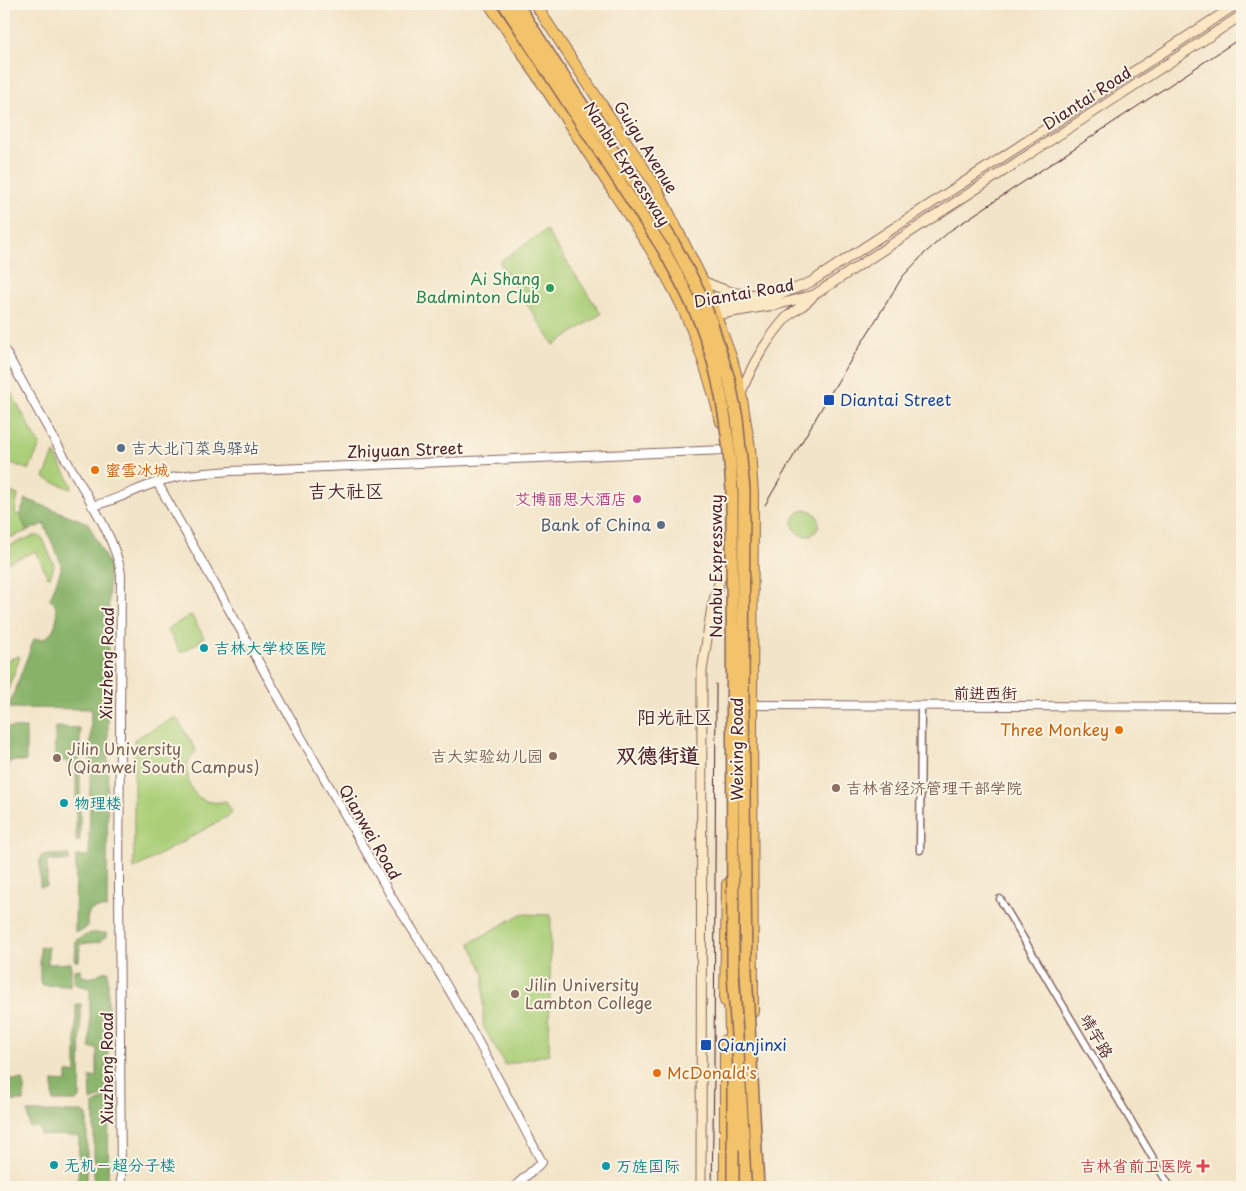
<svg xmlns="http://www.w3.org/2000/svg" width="1246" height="1191" viewBox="0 0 1246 1191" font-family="'Playpen Sans','LXGW WenKai TC',sans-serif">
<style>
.green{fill:#aacf78;stroke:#7a7752}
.forest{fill:#87b268;stroke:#68684a}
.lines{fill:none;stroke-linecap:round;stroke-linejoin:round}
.minor-casing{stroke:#856462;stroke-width:9}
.tertiary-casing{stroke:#856462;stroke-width:10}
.secondary-casing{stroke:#856462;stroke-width:11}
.primary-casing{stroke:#856462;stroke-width:12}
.trunk-casing{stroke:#856462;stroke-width:14}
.minor{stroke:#fff;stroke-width:6}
.tertiary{stroke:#fff;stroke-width:8}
.secondary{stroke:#fae7c3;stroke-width:9}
.primary{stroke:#f2c36a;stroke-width:10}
.trunk{stroke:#f2c36a;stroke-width:11}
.tram{stroke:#4a1f2b;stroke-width:1}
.trunk-bridge-casing{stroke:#856462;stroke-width:14;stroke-linecap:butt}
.trunk-bridge{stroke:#f2c36a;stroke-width:11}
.leisure-dot{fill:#2e9e5b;stroke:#fcf5e5;stroke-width:2}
.transit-dot{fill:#1a4fb4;stroke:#fcf5e5;stroke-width:2}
.service-dot{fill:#5c6f8a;stroke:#fcf5e5;stroke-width:2}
.food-dot{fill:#e8710a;stroke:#fcf5e5;stroke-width:2}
.hotel-dot{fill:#d1479c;stroke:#fcf5e5;stroke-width:2}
.culture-dot{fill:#0f9aa8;stroke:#fcf5e5;stroke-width:2}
.education-dot{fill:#8d6e63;stroke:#fcf5e5;stroke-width:2}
.health-dot{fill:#e0444e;stroke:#fcf5e5;stroke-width:2}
.labels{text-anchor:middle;stroke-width:4;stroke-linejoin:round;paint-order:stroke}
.street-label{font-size:16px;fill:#4a1f2b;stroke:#fcf5e5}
.leisure-label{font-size:16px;fill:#27864d;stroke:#fcf5e5;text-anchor:end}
.transit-label{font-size:16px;fill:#164399;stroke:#fcf5e5;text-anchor:start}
.service-label{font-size:16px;fill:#4e5e75;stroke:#fcf5e5;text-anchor:start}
.food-label{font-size:16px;fill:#c56008;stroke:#fcf5e5;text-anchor:start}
.hotel-label{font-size:16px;fill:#b23c85;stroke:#fcf5e5;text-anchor:end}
.culture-label{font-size:16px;fill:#0d838f;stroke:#fcf5e5;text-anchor:start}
.education-label{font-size:16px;fill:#785e54;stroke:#fcf5e5;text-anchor:start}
.health-label{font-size:16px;fill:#be3a42;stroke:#fcf5e5;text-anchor:end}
.quarter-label{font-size:19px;fill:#4a1f2b;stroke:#fcf5e5}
.district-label{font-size:21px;font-weight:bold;fill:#4a1f2b;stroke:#fcf5e5}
</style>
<rect width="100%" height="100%" fill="#fcf5e5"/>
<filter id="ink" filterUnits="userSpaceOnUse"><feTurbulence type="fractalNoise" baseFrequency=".02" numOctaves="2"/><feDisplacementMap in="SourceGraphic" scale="10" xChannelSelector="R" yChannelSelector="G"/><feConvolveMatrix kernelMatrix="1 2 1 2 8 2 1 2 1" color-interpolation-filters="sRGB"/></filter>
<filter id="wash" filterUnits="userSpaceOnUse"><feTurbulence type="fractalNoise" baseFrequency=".0096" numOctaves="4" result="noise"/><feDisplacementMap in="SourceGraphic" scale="20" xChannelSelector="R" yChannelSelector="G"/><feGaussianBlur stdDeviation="1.12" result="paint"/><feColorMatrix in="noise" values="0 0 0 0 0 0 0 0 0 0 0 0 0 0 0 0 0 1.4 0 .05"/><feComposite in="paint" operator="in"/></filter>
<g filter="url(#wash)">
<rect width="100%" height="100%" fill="#f2e4c8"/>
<path class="green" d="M546 230 601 314 554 345 499 262Z
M4 380 40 445 29 470 4 460Z
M54 453 72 485 71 489 44 478Z
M4 490 18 495 15 511 16 515 20 514 27 531 4 540Z
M793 523a13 13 0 1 1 26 0a13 13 0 1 1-26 0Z
M33 536H38L43 539 54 565 50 577 47 576 36 551 4 564V548Z
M191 615 204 637 200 639 201 641 181 653 167 629Z
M18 656 20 657 4 700V662Z
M176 717 196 750C193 755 189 760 187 764 186 768 187 773 188 776 190 797 206 806 226 801L232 814 134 869V739Z
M521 914 551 915 549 1054 505 1065 483 1026 484 973 470 943Z"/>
<path class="forest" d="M26 499 88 523 109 565 107 908C90 908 87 909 87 927L84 930 75 932 76 856H89L91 709 10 708 9 706 34 639C35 639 42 639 43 639 57 634 62 607 50 599L61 569V563L44 524 27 531 20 514Z
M4 727 26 728V761H9L8 768H4Z
M55 727 80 728V841L76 842V769L68 768V761H55Z
M43 855H69V861H47V886L40 887V858Z
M91 933H107V936L99 942 80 944 79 961H75L76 940Z
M40 947H48V964L71 963V986L42 985 40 983Z
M80 969 82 976C97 981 97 971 108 971V1090L101 1097 91 1101 90 1077H97V1048H90V988L77 985 74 982V970Z
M76 1004H81L80 1098 77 1101H53V1081L67 1082V1073H76Z
M4 1072H10V1080H23L24 1082V1101H4Z
M109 1094 108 1187H94V1107L92 1105 103 1099Z
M28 1112H82L87 1115V1187H78L79 1136 40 1135 39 1127H29Z"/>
</g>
<g filter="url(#ink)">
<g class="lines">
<defs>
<path id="minor" d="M920 850 921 707
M1000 899 1170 1187"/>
<path id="tertiary" d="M4 349C24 385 44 422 65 458 84 490 116 539 121 574L119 884 121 1187
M157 482 395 903C450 984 496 1075 542 1162L514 1187
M92 506C115 501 136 489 158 482 182 474 206 473 231 471L725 450
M747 705 1242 707"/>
<path id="secondary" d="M703 281C725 291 739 296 764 294
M707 310 713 307 774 297 811 282 1237 4
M709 316 780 304 814 295 1242 15
M741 393C751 366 766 341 785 319 793 310 805 306 812 297
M701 1187 702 671 712 607 728 552"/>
<path id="primary" d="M489 4C532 68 575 132 616 196 642 236 669 275 687 318 701 351 712 387 721 422
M535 4 655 185 703 281 732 359 741 393 750 449 753 495 752 705 753 1012
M729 994 730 1031 734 1089
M725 1001 727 884
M740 1166V1187
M725 1187V1040"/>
<path id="trunk" d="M504 4 544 66
M517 4 554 62
M744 1148 746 1187"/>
</defs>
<use href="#minor" class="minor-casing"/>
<use href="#tertiary" class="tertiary-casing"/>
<use href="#secondary" class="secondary-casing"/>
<use href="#primary" class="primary-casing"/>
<use href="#trunk" class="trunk-casing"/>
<use href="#minor" class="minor"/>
<use href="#tertiary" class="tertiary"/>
<use href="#secondary" class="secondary"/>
<use href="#primary" class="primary"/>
<use href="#trunk" class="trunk"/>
<path class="tram" d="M765 505 827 399 903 276 925 253 951 230 1242 37
M712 1187 714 1075 716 684"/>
<defs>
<path id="trunk-bridge" d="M554 62 672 240 700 293 712 324 729 379 737 418 744 490 743 702 746 972 758 1187
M544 66 662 247C676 272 690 298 701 325 721 375 729 437 732 490L733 972 744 1148
M733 1081V1187"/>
</defs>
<use href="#trunk-bridge" class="trunk-bridge-casing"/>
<use href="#trunk-bridge" class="trunk-bridge"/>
</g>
</g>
<circle class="leisure-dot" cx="550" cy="288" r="5"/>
<g class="transit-dot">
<rect x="823" y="394" width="12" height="12" rx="2.5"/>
<rect x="700" y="1039" width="12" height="12" rx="2.5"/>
</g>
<g class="service-dot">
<circle cx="121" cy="448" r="5"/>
<circle cx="661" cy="525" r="5"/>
</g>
<g class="food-dot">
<circle cx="95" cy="470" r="5"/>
<circle cx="1119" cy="730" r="5"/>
<circle cx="657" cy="1073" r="5"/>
</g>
<circle class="hotel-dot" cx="637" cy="499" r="5"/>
<g class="culture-dot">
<circle cx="204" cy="648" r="5"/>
<circle cx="64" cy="803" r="5"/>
<circle cx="54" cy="1165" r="5"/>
<circle cx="606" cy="1166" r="5"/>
</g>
<g class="education-dot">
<circle cx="553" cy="756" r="5"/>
<circle cx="57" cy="758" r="5"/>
<circle cx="836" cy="788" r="5"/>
<circle cx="515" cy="994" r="5"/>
</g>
<path class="health-dot" d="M1200.5 1158.5h5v5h5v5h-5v5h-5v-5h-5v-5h5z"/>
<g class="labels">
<g class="street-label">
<text transform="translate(1087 98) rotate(-33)" y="6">Diantai Road</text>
<text transform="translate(646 147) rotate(58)" y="6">Guigu Avenue</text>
<text transform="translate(627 164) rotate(57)" y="6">Nanbu Expressway</text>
<text transform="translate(744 293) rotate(-10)" y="6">Diantai Road</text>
<text transform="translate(405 450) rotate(-2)" y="6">Zhiyuan Street</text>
<text transform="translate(716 566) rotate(-90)" y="6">Nanbu Expressway</text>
<text transform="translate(107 663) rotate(-89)" y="6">Xiuzheng Road</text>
<text x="985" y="699">前进西街</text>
<text transform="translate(737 749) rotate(-90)" y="6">Weixing Road</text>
<text transform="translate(370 832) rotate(60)" y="6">Qianwei Road</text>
<text transform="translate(1097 1036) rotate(60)" y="6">靖宇路</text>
<text transform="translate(107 1068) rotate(-90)" y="6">Xiuzheng Road</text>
</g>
<g class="leisure-label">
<text x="540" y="285">Ai Shang<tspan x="540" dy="18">Badminton Club</tspan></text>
</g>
<g class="transit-label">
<text x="840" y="406">Diantai Street</text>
<text x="717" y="1051">Qianjinxi</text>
</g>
<g class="service-label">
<text x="131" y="454">吉大北门菜鸟驿站</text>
<text x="651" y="531" text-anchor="end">Bank of China</text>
</g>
<g class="food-label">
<text x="105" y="476">蜜雪冰城</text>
<text x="1109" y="736" text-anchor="end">Three Monkey</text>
<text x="667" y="1079">McDonald's</text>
</g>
<g class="hotel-label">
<text x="627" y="505">艾博丽思大酒店</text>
</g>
<g class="culture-label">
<text x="214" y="654">吉林大学校医院</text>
<text x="74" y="809">物理楼</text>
<text x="64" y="1171">无机－超分子楼</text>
<text x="616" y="1172">万旌国际</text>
</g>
<g class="education-label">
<text x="67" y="755">Jilin University<tspan x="67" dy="18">(Qianwei South Campus)</tspan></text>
<text x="543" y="762" text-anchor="end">吉大实验幼儿园</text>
<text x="846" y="794">吉林省经济管理干部学院</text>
<text x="525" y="991">Jilin University<tspan x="525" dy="18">Lambton College</tspan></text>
</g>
<g class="health-label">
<text x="1192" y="1172">吉林省前卫医院</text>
</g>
<g class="quarter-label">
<text x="346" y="498">吉大社区</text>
<text x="675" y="724">阳光社区</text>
</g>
<g class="district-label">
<text x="658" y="763">双德街道</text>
</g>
</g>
<rect width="1246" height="1191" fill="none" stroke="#fcf5e5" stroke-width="20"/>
</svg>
